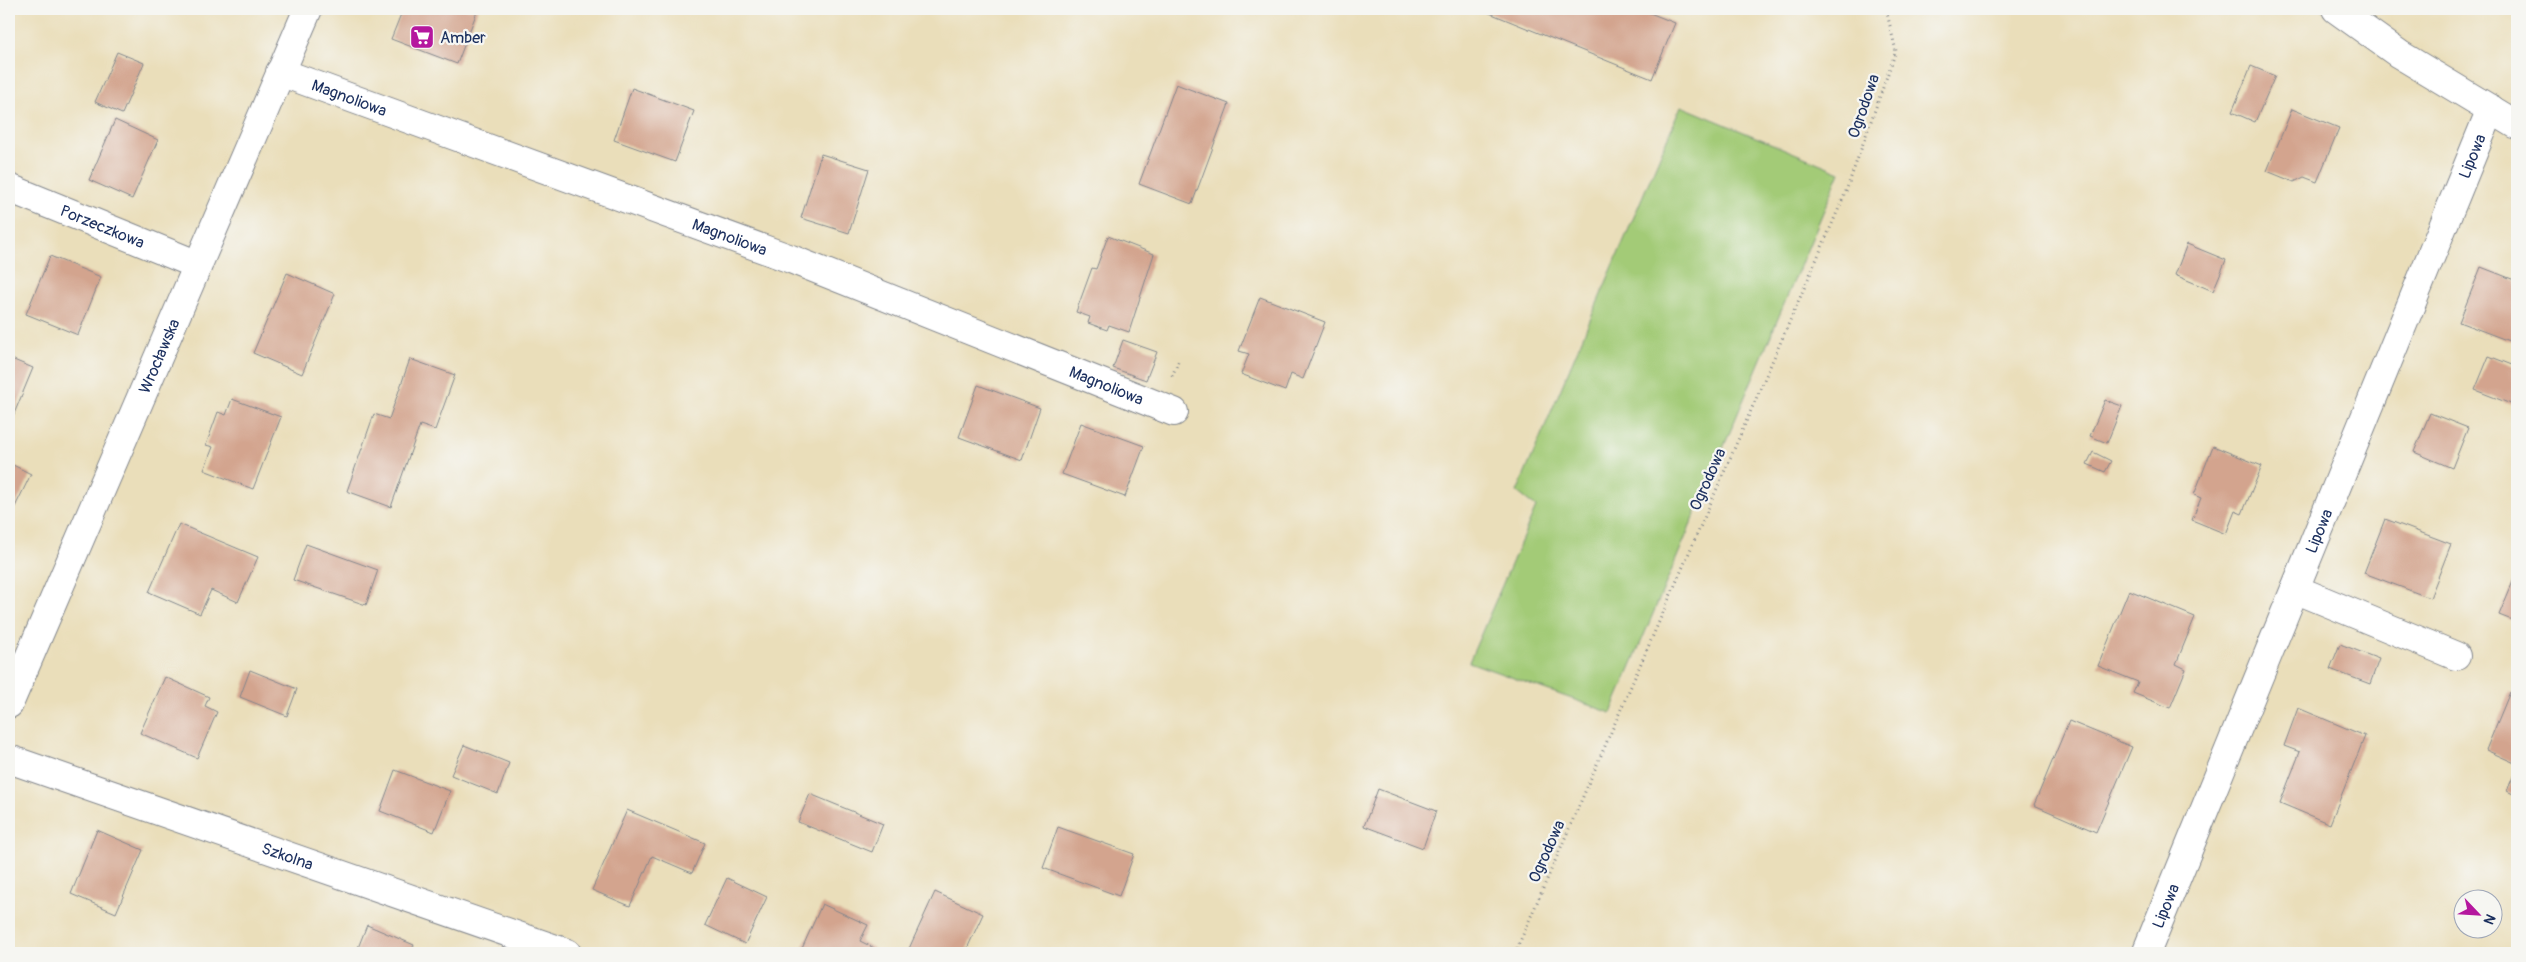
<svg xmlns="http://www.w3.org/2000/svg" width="2526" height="962" viewBox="0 0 2526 962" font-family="Pangolin,sans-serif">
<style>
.green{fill:#a3cb77;stroke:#5f7d6a}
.building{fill:#d3a48e}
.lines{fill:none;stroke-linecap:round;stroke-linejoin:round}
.minor-casing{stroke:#82868c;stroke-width:30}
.path{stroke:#82868c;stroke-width:3;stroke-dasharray:1 4;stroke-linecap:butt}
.minor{stroke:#fff;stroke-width:28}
.labels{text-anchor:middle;stroke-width:4.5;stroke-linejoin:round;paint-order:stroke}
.poi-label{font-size:16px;fill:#1b2f5e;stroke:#f6f6f2;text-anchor:start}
.street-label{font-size:16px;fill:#1b2f5e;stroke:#f6f6f2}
</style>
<rect width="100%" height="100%" fill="#f6f6f2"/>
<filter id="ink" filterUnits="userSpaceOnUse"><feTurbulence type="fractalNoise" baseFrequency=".02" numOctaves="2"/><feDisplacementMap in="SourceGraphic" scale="10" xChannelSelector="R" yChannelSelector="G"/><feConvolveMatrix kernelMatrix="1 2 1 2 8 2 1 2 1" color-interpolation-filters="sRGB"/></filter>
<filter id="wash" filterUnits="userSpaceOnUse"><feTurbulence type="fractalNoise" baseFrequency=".0096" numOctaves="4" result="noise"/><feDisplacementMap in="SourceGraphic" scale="20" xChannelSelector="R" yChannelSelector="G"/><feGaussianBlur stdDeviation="1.12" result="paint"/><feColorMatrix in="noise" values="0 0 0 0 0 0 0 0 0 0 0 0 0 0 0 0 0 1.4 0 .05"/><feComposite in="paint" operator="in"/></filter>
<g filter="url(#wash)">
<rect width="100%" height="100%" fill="#eadeba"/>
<path class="green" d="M1681 106 1840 172 1611 713 1469 662 1536 507 1517 492Z"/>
<g id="blocks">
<path class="building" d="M403 9H478L457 64 391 39Z
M1489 9H1640L1675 23 1652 79 1487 12Z
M117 52 144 63 122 114 95 102Z
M2251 66 2275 76 2255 122 2232 112Z
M1176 84 1229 104 1192 204 1139 184Z
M632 88 694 111 675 162 614 140Z
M2292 109 2339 128 2317 182 2304 177 2294 182 2267 171Z
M115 120 158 140 132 199 89 180Z
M821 154 869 169 849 233 801 218Z
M1108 236 1154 254 1129 332 1109 325 1107 330 1088 323 1090 317 1076 312 1092 268 1096 269Z
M2187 244 2226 260 2213 291 2175 275Z
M50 256 101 277 78 335 26 314Z
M2481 267 2517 281V344L2459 322Z
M287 273 335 294 302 374 253 353Z
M1260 297 1325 322 1303 379 1291 374 1285 391 1241 374 1249 354 1239 351Z
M1123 340 1157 352 1146 380 1113 368Z
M2489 356 2517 367V389L2511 404 2475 390Z
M9 358 33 368 9 426Z
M410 359 455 375 435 430 420 425 391 507 347 491 374 414 389 419Z
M978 385 1040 408 1022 460 959 437Z
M232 399 281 417 253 489 204 470 213 447 206 445 218 412 226 415Z
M2105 400 2122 406 2107 443 2090 436Z
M2430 413 2468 428 2452 468 2414 452Z
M1081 423 1144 446 1125 497 1062 474Z
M2213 446 2262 466 2242 514 2235 511 2226 534 2192 520 2201 498 2194 495Z
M2093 452 2111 461 2105 472 2087 464Z
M9 463 31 474 13 511 9 509Z
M2385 519 2451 544 2430 598 2364 573Z
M179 524 258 557 238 602 211 590 200 614 149 592Z
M306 544 378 570 366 605 293 580Z
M2517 572V622L2499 615Z
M2129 590 2195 617 2176 664 2186 669 2170 708 2133 693 2138 682 2098 666Z
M2340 644 2379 659 2370 684 2330 669Z
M250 670 297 689 287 716 240 697Z
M165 677 209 697 205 706 217 712 197 758 140 733Z
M2510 692 2517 695V764L2486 750Z
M2298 708 2365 736 2330 824 2280 803 2300 752 2284 746Z
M2069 721 2132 747 2096 832 2034 805Z
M464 745 509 763 498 794 451 775Z
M2517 767V796L2507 791Z
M395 770 450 791 434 832 380 811Z
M1378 789 1436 811 1423 848 1364 826Z
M810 794 883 824 872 852 798 822Z
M627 810 705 843 692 873 652 856 630 906 592 890Z
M1058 827 1134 854 1119 896 1043 868Z
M97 830 143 850 116 913 71 894Z
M727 878 767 897 745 944 705 925Z
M935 892 983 914 965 953H907Z
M822 904 868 925 860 941 874 948 871 953H800Z
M367 925 414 945 410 953H356Z"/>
</g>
</g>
<g filter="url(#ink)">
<use href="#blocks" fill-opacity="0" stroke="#82868c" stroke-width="1"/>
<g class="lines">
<defs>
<g id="minor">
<path d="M2336 9 2399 54 2517 125"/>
<path id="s1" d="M280 72 791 259 1174 412"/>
<path id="s2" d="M9 188 198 265"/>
<path d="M2295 589 2456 656"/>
<path id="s3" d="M9 704 308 9"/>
<path id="s4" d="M9 759 567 953"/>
<path id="s5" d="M2146 953 2491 109"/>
</g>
</defs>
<use href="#minor" class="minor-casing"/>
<path class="path" d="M1172 376 1179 360
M1515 953 1845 194 1896 51 1886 9"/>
<use href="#minor" class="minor"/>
</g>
</g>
<defs>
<symbol id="supermarket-square" viewBox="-11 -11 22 22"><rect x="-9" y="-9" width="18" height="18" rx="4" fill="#b5179e" stroke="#f6f6f2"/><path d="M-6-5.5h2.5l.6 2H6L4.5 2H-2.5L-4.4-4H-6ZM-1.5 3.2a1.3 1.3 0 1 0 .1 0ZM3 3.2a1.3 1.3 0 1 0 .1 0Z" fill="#fff"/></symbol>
</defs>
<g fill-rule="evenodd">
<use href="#supermarket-square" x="408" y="23" width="28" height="28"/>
</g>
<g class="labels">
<g class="poi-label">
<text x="440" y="43">Amber</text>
</g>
<g class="street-label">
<text dy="6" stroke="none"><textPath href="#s1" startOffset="74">Magnoliowa</textPath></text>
<text transform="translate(1863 106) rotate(-71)" y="6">Ogrodowa</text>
<text dy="6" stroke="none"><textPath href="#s5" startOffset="861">Lipowa</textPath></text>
<text dy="6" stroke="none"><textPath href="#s2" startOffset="101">Porzeczkowa</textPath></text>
<text dy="6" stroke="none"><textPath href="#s1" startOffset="479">Magnoliowa</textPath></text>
<text dy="6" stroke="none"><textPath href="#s3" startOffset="379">Wrocławska</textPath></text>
<text dy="6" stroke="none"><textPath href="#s1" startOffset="884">Magnoliowa</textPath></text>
<text transform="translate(1707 479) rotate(-66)" y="6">Ogrodowa</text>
<text dy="6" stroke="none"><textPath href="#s5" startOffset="456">Lipowa</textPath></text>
<text transform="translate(1546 851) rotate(-66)" y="6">Ogrodowa</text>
<text dy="6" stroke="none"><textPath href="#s4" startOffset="295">Szkolna</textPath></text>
<text dy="6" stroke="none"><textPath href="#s5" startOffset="51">Lipowa</textPath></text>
</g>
</g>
<rect width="2526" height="962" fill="none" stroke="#f6f6f2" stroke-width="30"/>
<g transform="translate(2478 914) rotate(115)"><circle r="24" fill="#f6f6f2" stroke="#9ea6b7"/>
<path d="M0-4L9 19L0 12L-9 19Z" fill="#b5179e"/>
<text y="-8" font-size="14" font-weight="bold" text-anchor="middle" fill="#1b2f5e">N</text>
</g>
</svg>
